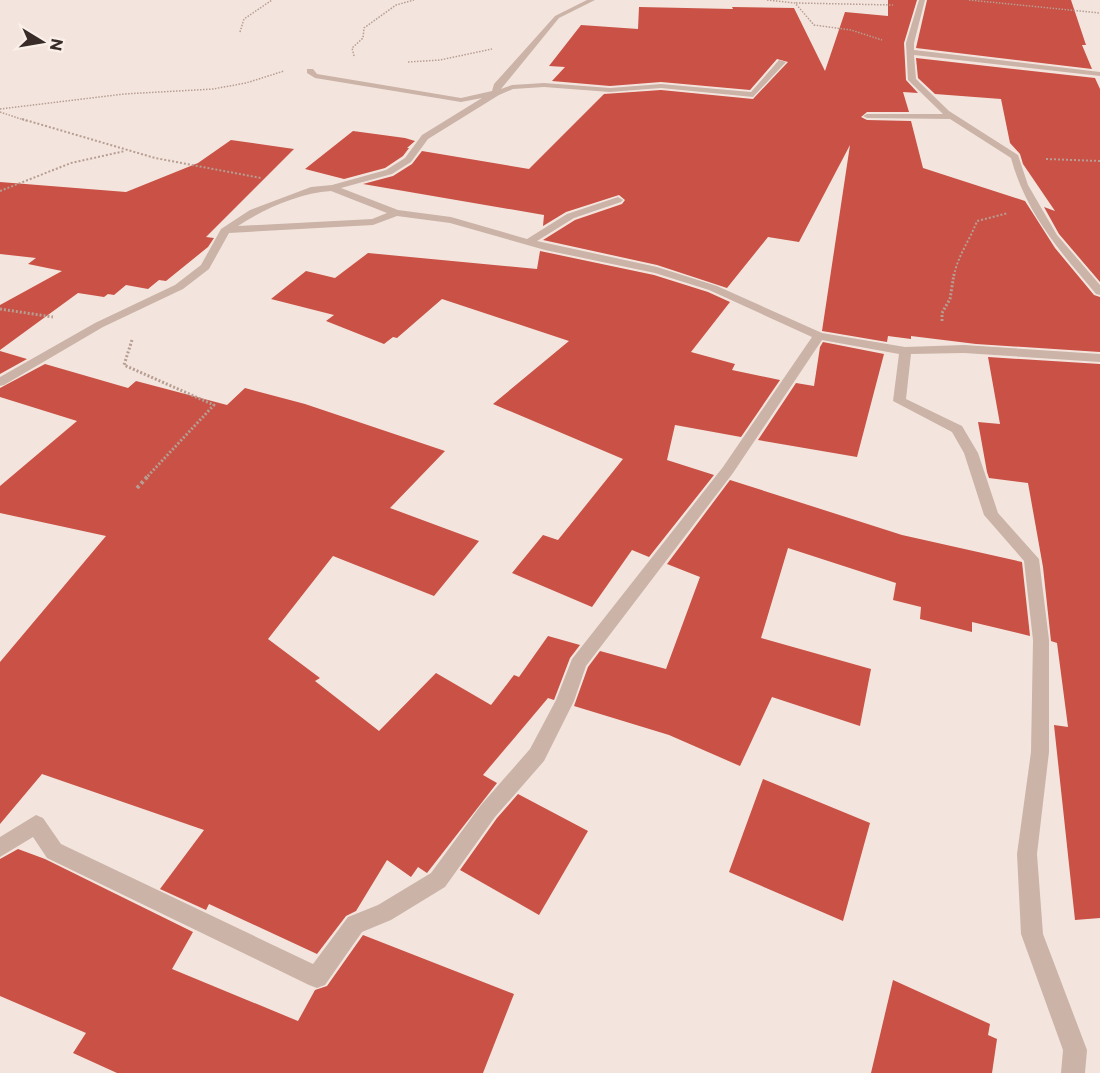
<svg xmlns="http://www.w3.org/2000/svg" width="1100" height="1073" viewBox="0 0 1100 1073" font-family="Commissioner,sans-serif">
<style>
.building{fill:#c95145}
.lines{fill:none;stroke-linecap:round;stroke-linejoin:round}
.path-far3{stroke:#b79d92;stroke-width:1.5;stroke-dasharray:1.5 1.5;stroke-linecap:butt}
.path-far2{stroke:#b79d92;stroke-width:2;stroke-dasharray:2 2;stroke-linecap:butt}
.path-far1{stroke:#b79d92;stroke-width:3;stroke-dasharray:2 2;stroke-linecap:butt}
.path{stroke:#b79d92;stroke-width:4;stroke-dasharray:3 3;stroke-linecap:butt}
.street{fill:#cbb3a8;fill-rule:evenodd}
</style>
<rect width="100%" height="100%" fill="#f3e5dd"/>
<path class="building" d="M888 0H917L904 43 906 80 918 93 903 92 909 112H867L861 117 867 120 911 121 923 168 1025 201 1055 248 1094 295 1100 297V352L976 344 911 336V339L888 336 887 342 822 331 850 145 799 242 768 237 727 288 657 265 543 240 575 220 622 204 625 200 619 195 566 212 543 226 544 215 363 184 393 176 412 164 422 151 529 169 604 94 661 90 753 99 788 62 777 59 750 90 661 82 610 86 552 81 565 67 549 66 581 25 638 29 639 7 733 9 732 7 794 8 825 71 845 12 888 16Z
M927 0H1071L1086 45H1082L1092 69 916 48Z
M916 58 1095 78 1100 89V282L1059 234 1044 207 1055 211 1023 164 1020 154 1010 143 1001 99 935 94 918 78Z
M353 131 405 138 415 141 407 148H409L403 156 385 168 344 179 305 169Z
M231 140 294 149 206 237 214 238 208 247 166 281 159 280 148 289 126 285 114 295 108 294 104 297 78 293 0 350V305L62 271 28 264 36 258 0 254V182L126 192 198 163Z
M540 251 654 275 708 292 730 302 691 352 735 364 732 370 780 380 741 437 675 425 667 460 714 475 649 557 632 550 592 607 512 573 543 535 558 540 623 459 493 404 569 341 442 299 397 338 393 337 384 344 326 321 334 315 271 299 306 271 335 278 368 253 537 269Z
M823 342 884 354 857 457 758 440 796 383 814 386 820 347Z
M0 351 27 359 0 374Z
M988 357 1100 364V918L1075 920 1054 725 1068 727 1057 643 1051 641 1043 567 1028 483 989 478 987 472 978 422 1000 424Z
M45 364 128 388 136 381 227 405 245 388 305 404 445 451 390 508 479 541 434 596 333 556 268 639 320 678 315 681 379 731 436 673 491 705 514 675 519 677 548 636 580 645 570 658 554 700 548 698 483 775 497 783 427 873 418 867 411 877 387 860 356 911 346 916 317 954 209 904 206 910 160 889 204 830 42 774 0 824V662L106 536 0 513V486L77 421 0 397V388Z
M730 480 902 535 1022 562 1030 636 972 622V632L920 619 921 607 893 600 896 583 788 548 761 638 871 669 860 726 772 697 740 766 669 735 574 706 588 667 600 651 666 669 700 577 667 564Z
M763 779 870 823 843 921 729 872Z
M518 794 588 831 539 915 460 870 497 818Z
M18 849 45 859 193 932 172 969 298 1021 315 990 327 986 363 935 514 994 483 1073H117L73 1053 86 1033 0 996V859Z
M893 980 990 1024 988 1035 997 1039 992 1073H871Z"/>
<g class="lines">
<path class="path-far3" d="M767 0 795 3 814 25 851 30 882 40
M969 0 1100 13
M796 3 893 5
M240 32 244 19 272 0
M354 56 352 48 363 38 364 28 396 5 414 0
M408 62 440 60 492 49
M0 109 124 94 213 89 246 83 284 71
M0 112 27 121"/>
<path class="path-far2" d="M22 119 155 158 261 178
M1046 159 1100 161
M0 191 71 163 125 151
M954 276C957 257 970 240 977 221L1008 213"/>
<path class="path-far1" d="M0 309 53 317
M942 321V313L950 299 954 274
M132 340 124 365 214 405 147 477"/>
<path class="path" d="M137 488 149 475"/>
<path class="street" d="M587 0H595L559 18 501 89 512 85 544 83 610 88 661 84 751 92 779 60 786 62 753 97 661 88 610 92 544 87 513 89 499 95 428 139 411 162 392 174 341 188 398 210 451 217 527 239 567 214 618 197 623 200 621 202 574 218 537 241 657 267 717 286 822 333 905 347 964 345 1100 354V362L964 353 911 354 906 399 962 426 978 453 998 513 1039 559 1049 640V752L1037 854 1043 934 1087 1050 1085 1073H1061L1063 1050 1021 934 1017 854 1031 752 1033 640 1024 561 984 515 964 453 952 432 893 401 899 354 822 340 733 473 586 666 574 701 544 761 495 817 445 887 391 920 362 932 325 985 317 988 309 985 47 858 33 837 0 857V837L36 815 43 818 61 844 313 964 348 917 378 905 431 873 481 805 530 749 556 700 572 659 723 467 812 337 709 290 655 273 545 250 450 223 397 216 373 225 229 233 209 269 183 289 103 327 4 385 0 386V377L95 323 175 285 201 265 221 229 250 210 311 187 332 185 386 170 405 158 422 135 482 98 461 102 315 78 307 73V69H313L317 74 461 98 492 91 494 84 555 16ZM331 191 387 213 372 219 238 226C264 209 299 193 331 191Z
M919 0H925L914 43V50L1100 72V76L914 55 916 79 949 111 1018 155 1028 185 1057 235 1100 285V295L1096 294C1060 251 1026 214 1011 158L950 119 867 118 863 116 867 114H943L908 80 906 43Z"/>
</g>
<g transform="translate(42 42) rotate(101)" stroke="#faf0e9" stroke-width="4.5" paint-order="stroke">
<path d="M0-4.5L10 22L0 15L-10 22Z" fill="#382b28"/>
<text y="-9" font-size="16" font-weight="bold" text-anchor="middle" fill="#382b28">N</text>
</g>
</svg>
